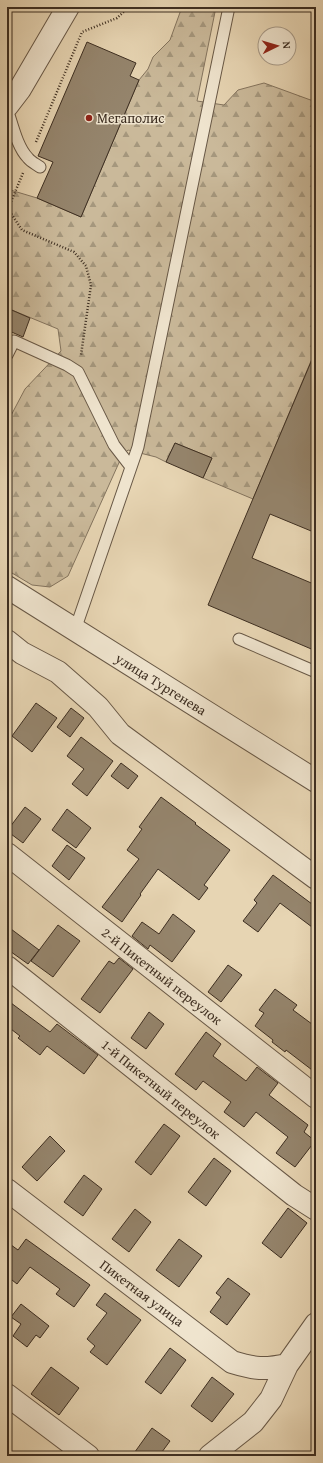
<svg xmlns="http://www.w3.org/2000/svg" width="323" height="1463" viewBox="0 0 323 1463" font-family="'Gentium Book Plus',serif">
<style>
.forest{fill:url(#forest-firs);stroke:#84745e}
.building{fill:#95856d;stroke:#3d2e21}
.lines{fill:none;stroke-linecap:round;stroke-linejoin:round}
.lane-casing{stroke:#685846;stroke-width:13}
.street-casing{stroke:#685846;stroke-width:24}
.path{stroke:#3d2e21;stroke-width:2.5;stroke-dasharray:1 2;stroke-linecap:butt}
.lane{stroke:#efe4ce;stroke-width:11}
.street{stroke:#efe4ce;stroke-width:22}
.poi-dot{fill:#8f2418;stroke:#efe4ce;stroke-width:1.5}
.labels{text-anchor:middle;stroke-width:3;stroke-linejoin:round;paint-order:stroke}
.poi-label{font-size:14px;fill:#3d2e21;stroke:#efe4ce;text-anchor:start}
.street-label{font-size:14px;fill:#3d2e21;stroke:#efe4ce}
</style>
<defs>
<pattern id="forest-firs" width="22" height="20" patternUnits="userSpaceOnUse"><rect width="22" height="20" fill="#cab99a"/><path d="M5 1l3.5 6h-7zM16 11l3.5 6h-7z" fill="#a5977d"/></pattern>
</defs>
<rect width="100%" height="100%" fill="#e7d5b3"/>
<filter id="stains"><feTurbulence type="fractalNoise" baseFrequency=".005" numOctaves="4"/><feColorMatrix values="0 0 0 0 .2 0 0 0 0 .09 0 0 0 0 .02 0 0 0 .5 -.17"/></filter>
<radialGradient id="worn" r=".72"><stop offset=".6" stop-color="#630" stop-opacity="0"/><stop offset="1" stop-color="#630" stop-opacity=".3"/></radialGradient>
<path class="forest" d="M182 7H216L197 101 224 105 238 90 264 83 316 102V349L253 499 203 478 212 458 175 443 166 462 156 457 128 450 122 456 68 576 50 587 32 585 7 570V423L25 389 61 351 58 329 7 308V189L37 198 81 217 139 80 148 69 153 57 170 40Z"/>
<path class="building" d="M87 42 136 63 130 76 139 80 81 217 37 198 53 162 38 156Z
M7 308 30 318 23 337 7 330Z
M316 350V533L270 514 252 558 316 585V651L208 605Z
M175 443 212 458 203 478 166 462Z
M36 703 57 718 32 752 12 736Z
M71 708 84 718 70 737 57 727Z
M81 737 113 761 87 796 72 784 84 769 67 756Z
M121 763 138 776 128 789 111 776Z
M161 797 196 823 195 824 230 850 204 885 208 888 199 900 158 869 140 894 141 895 122 922 102 907 139 859 127 850 142 829 139 827Z
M25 807 41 819 23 843 7 831Z
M67 809 91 828 76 848 52 830Z
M67 845 85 858 69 880 52 866Z
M273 875 316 907V930L280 903 258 932 243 921 257 903 254 900Z
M173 914 195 931 172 962 150 945 148 949 132 936 142 922 159 934Z
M58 925 80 941 53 977 31 961Z
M7 926 39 950 28 964 7 949Z
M119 958 133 969 100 1013 81 999 109 961 114 964Z
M228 965 242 975 221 1002 208 992Z
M275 989 297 1005 293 1010 316 1027V1073L286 1050 285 1052 272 1042 273 1040 255 1026 264 1013 259 1010Z
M7 1000 50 1032 57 1024 98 1055 84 1074 47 1046 40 1055 18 1038 20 1036 7 1026Z
M149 1012 164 1024 146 1049 131 1038Z
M206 1032 221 1044 213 1056 246 1081 257 1067 278 1083 269 1095 308 1125 304 1132 315 1141 295 1167 276 1153 288 1137 256 1112 244 1127 224 1112 231 1102 203 1081 196 1090 175 1074Z
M164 1124 180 1136 151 1175 135 1162Z
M50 1136 65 1151 37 1181 22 1167Z
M214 1158 231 1171 206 1206 188 1192Z
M84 1175 102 1189 83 1216 64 1202Z
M288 1208 307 1223 281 1258 262 1243Z
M135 1209 151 1222 129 1252 112 1239Z
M26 1239 90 1285 74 1307 56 1294 60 1289 30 1267 17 1284 7 1276V1242L18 1250Z
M179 1239 202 1256 179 1287 156 1270Z
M228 1278 250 1294 227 1325 210 1312 221 1297 216 1293Z
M105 1293 141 1320 107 1365 90 1352 95 1346 87 1339 107 1313 96 1305Z
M21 1304 49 1326 40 1338 36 1335 27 1347 13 1336 21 1324 11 1317Z
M170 1348 186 1360 161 1394 145 1382Z
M51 1367 79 1388 59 1415 31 1394Z
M212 1377 234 1394 212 1422 191 1406Z
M152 1428 170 1441 159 1456H132Z"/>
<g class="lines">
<defs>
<path id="lane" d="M7 109C12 123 17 147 28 158 31 162 36 164 40 167
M7 355 14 341 67 365 78 372 114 445 131 467
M75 630 138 447 229 7
M239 639 316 672"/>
<path id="street" d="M7 106 20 89 68 7
M7 587 316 781
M7 641 22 653 58 672 98 707 120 734 316 878
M7 854 316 1097
M7 967 294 1195 316 1209
M7 1190 232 1362C255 1369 264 1370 287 1365
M7 1395 88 1456
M210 1456 253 1422 271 1399 287 1365 316 1324"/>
</defs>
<use href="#lane" class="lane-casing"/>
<use href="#street" class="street-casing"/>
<path class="path" d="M36 142 82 32 117 18 129 7
M23 173 8 209 22 230 74 252 86 266 91 285 81 355"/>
<use href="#lane" class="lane"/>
<use href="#street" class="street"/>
</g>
<circle class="poi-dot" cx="89" cy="118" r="4"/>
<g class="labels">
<g class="poi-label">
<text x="97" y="123">Мегаполис</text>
</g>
<g class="street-label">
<text transform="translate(161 684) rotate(32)" y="5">улица Тургенева</text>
<text transform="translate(162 976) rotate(38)" y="5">2-й Пикетный переулок</text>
<text transform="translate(161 1089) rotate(39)" y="5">1-й Пикетный переулок</text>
<text transform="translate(142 1293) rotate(37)" y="5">Пикетная улица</text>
</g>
</g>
<rect width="323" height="1463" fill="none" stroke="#e7d5b3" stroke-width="24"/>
<rect x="8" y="8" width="307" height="1447" fill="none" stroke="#3d2e21" stroke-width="2"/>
<rect x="12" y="12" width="299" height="1439" fill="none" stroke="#3d2e21"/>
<g transform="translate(277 46) rotate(85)"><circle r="19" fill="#efe4ce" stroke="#a89b89"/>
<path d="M0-3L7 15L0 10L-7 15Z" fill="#8f2418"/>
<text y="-6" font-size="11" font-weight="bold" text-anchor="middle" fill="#3d2e21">N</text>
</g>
<rect width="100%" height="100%" filter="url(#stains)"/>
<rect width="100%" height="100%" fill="url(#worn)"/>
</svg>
